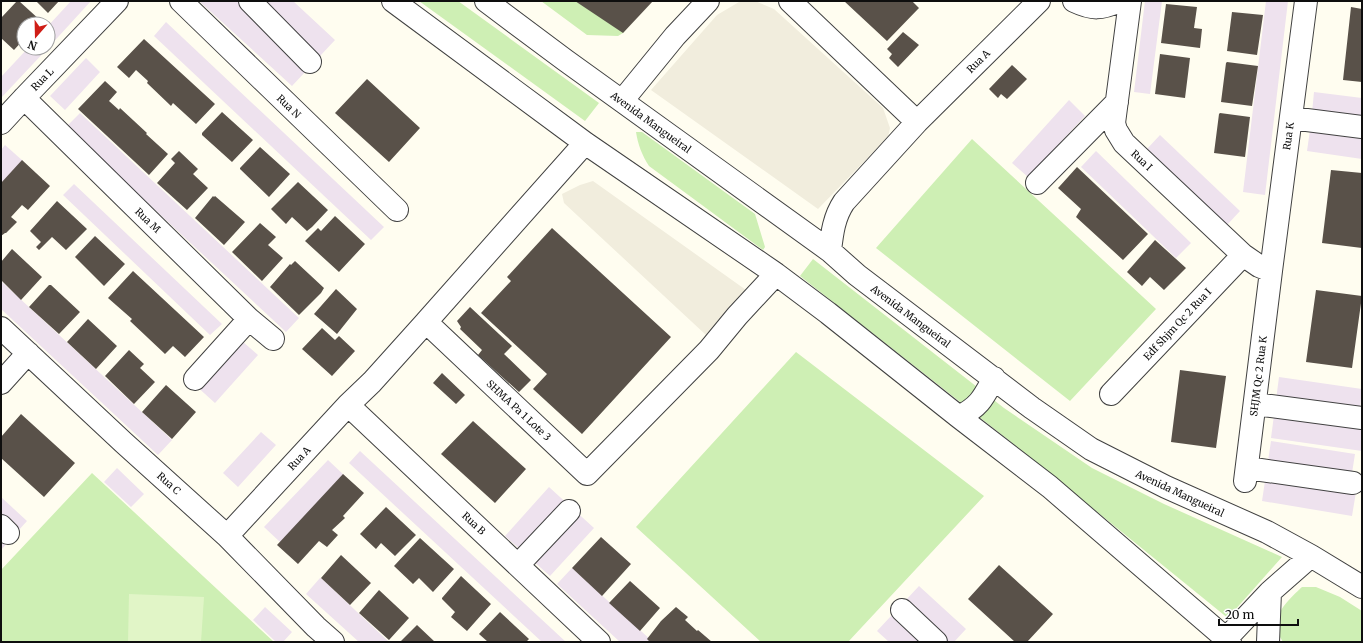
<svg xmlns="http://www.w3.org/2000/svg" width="1363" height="643" viewBox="0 0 1363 643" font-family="Merriweather,serif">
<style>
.industrial{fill:#eee2ee}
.green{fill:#ceefb4}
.pitch{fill:#e1f5c7}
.plaza{fill:#f1eddd}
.building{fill:#595149}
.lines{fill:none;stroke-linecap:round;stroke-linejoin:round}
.minor-casing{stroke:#414141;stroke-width:24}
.minor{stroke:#fff;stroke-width:22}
.labels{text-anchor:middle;stroke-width:4;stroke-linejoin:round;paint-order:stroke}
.street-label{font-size:10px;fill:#0e0e0e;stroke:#fff}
</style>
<rect width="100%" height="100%" fill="#fffdf0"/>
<path class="industrial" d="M71 1H91L48 48V26Z
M199 1H293L335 40 292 86Z
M1145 1H1162L1150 94 1134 92Z
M1266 1H1288L1265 195 1243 192Z
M166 22 384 227 371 240 154 36Z
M28 48H48L1 98V77Z
M86 58 100 72 65 110 50 96Z
M1314 92 1362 98V119L1312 113Z
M1069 100 1085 116 1028 177 1012 163Z
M80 113 299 318 286 332 66 127Z
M1310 130 1362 138V159L1307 151Z
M1160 135 1240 211 1227 225 1146 150Z
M5 145 23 161 1 184V150Z
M1096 151 1191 243 1176 258 1081 167Z
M74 184 222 324 210 335 63 195Z
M1 281 172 440 158 455 1 309Z
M226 327 258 355 215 403 184 375Z
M1279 377 1362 389 1360 408 1362 409V451L1271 438Z
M261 432 276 445 238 487 223 473Z
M1271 441 1355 454 1352 473 1359 474 1352 516 1262 501Z
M360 451 566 642H542L349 463Z
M328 460 345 476 281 543 264 527Z
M117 468 144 494 131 507 104 482Z
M549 487 594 528 550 576 505 536Z
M1 497 27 521 1 550Z
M572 568 653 642H620L557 584Z
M320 578H321L389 642H359L306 594Z
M919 586 966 629 954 642H889L877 631Z
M265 607 292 632 283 642H276L253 620Z"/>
<path class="green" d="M419 1H458L599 103 585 121Z
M541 1H650L623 33 618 36 587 35Z
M636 132H642L755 214 765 247 763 250 649 166C642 155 638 145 636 132Z
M972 139 1156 309 1070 401 876 248Z
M813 259 1004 408 1092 468 1164 504 1282 557 1234 611 1229 619 1011 442 800 276Z
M796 352 984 496 848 642H761L636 527Z
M92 473 274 642H1V570Z
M1302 587H1316L1340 597 1362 611V642H1283C1267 619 1286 602 1302 587Z"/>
<path class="pitch" d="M129 594 204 597 201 642H128Z"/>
<path class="plaza" d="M755 1 774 9 883 108 890 128 888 137 818 209 651 90 717 15 739 2Z
M593 181 746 290 706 335 564 203 562 194 580 185Z"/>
<path class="building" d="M17 1H19L41 21 37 24H24V39L14 50 1 38V18Z
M36 1H59L48 13Z
M575 1H653L623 33Z
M844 1H912L919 8 887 41Z
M1166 4 1197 7 1194 28 1202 29 1200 48 1161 43Z
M1351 7 1362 9V82L1343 80Z
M1232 12 1263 15 1257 55 1227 51Z
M903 32 919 45 898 67 889 58 892 54 887 49Z
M144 39 215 104 196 124 173 103 171 106 170 105 147 83 148 81 136 70 129 78 117 67Z
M1160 54 1190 58 1185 98 1155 94Z
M1227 62 1258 66 1252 106 1221 102 1226 63Z
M1012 65 1027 79 1007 99 1001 94 998 98 989 89Z
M367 79 420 128 389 162 335 113Z
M105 81 117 92 109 101 119 110 120 108 147 133 146 134 168 154 149 175 78 109Z
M222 112 253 140 232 162 202 135V133Z
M1220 113 1250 117 1245 157 1214 153 1219 114Z
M260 147 290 174 269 197 240 169V168Z
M179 151 198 169 193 174 208 188 187 210 157 183 175 163 171 159Z
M22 160 50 186 28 210 22 205 11 217 17 222 6 233H5L1 236V183Z
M1077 167 1148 234 1123 260 1076 217 1081 209 1058 188 1059 187Z
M1331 170 1362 173V248L1322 243Z
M298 182 328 210 312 227 307 231 292 217 286 224 271 209Z
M213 196 214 197 215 196 245 222 224 245 195 218Z
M57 201 87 229 66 250 52 237 39 250 36 247 41 242 30 231Z
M335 216 365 244 339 272 305 241 318 228 321 231Z
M260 223 276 237 268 245 283 258 262 281 232 252Z
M552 228 671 337 582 434 533 389 547 374 481 313 511 281 507 277Z
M95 236 125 264 104 286 75 257Z
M1155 240 1186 268 1164 290 1150 277 1142 286 1127 272Z
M12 249 42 277 21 300 1 280V262Z
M295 261 324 288 321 293 299 315 270 287 290 264 291 265Z
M133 271 204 337 185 357 173 346 165 354 130 321 132 319 108 298Z
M49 285H51L80 312 59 334 29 307Z
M336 289 357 309 337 334 314 314Z
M1316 290 1362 296 1352 368 1306 362Z
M470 307 512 346 504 354 531 380 519 392 478 355 482 350 460 329 461 327 457 321Z
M88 319 117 346 96 369 67 342Z
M322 328 335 340 339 336 355 351 332 376 302 349Z
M129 350 144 364 140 368 155 382 134 404 105 376Z
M1180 370 1226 376 1216 448 1171 442Z
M442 373 465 395 456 404 433 383Z
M166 385 196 412 172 439 142 412Z
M21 414 75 463 44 497 1 458V437Z
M473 421 526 469 495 503 441 454Z
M343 474 364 493 343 516 345 518 332 530 338 535 327 547 319 541 298 564 277 545Z
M386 507 416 535 395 556 381 543 376 549 360 534Z
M601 537 631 564 602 596 572 568Z
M420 538 454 569 433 592 419 578 413 584 394 566Z
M341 555 371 583 350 605 321 578Z
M999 565 1053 614 1027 642H1015L968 599Z
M461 576 491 604 467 631 451 617 455 612 442 599V598Z
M630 581 660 608 640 631 609 603Z
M379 590 409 618 389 640 359 613Z
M676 607 688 617 685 620 697 631 698 630 712 642H650L647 639 661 621Z
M500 612 529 639 526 642H488L479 634Z
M417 625 435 642H400Z"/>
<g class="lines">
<defs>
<path id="minor" d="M181 1 397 210
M250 1 310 62
M393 1 585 143 776 274 828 313 959 417 1050 487 1230 642
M486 1 565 60 830 251 857 275 1032 408 1091 449 1166 487 1267 532 1311 556 1362 587
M790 1 917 122 844 202C834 217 832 233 830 251
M1074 1C1093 10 1101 9 1120 1
M1130 1 1114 123 1116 130 1124 143 1243 255 1259 266 1271 271
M24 98 249 319 273 339
M622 101 675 36 708 1
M1291 118 1362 127
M917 122 1039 1
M1 123 24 98 117 1
M585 143 426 322 587 474 709 350 737 316 776 274
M1037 183 1117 102
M1 328 124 443 227 536 316 627 333 642
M195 379 249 319
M1 383 28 353
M1111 394 1243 255
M1255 404 1362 418
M348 405 599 642
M959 417C980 406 983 398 994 378
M1247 468 1353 483
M1245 481 1271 271 1306 1
M1 526 8 533
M227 536 348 405 372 382 426 322
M518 565 569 511
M902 610 936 642
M1223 642 1270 592 1311 556
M1268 642 1270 592"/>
</defs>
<use href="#minor" class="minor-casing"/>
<use href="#minor" class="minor"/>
</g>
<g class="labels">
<g class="street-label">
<text transform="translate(978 61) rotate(-45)" y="4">Rua A</text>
<text transform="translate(42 79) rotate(-46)" y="4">Rua L</text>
<text transform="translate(289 106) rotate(44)" y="4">Rua N</text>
<text transform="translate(651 122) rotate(36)" y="4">Avenida Mangueiral</text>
<text transform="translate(1288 136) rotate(-82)" y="4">Rua K</text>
<text transform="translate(1142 160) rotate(43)" y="4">Rua I</text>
<text transform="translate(148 220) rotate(44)" y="4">Rua M</text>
<text transform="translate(911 316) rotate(37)" y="4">Avenida Mangueiral</text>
<text transform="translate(1177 324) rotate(-47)" y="4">Edf Shjm Qc 2 Rua I</text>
<text transform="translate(1258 376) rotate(-83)" y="4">SHJM Qc 2 Rua K</text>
<text transform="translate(519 410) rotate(43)" y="4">SHMA Pa 1 Lote 3</text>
<text transform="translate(299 458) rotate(-47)" y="4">Rua A</text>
<text transform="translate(169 483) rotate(42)" y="4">Rua C</text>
<text transform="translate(1180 493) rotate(25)" y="4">Avenida Mangueiral</text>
<text transform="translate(474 523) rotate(43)" y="4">Rua B</text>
</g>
</g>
<rect width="1363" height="643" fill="none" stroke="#0e0e0e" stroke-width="4"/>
<g transform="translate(36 36) rotate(200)"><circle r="19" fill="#ffffff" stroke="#9f9f9f"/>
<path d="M0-3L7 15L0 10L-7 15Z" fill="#cf1d16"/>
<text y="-6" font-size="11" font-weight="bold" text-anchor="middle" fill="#0e0e0e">N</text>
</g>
<path d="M1219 619v6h79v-6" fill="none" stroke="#0e0e0e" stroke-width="2"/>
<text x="1225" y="619" font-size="12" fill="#0e0e0e" stroke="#ffffff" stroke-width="3" paint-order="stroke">20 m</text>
</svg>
